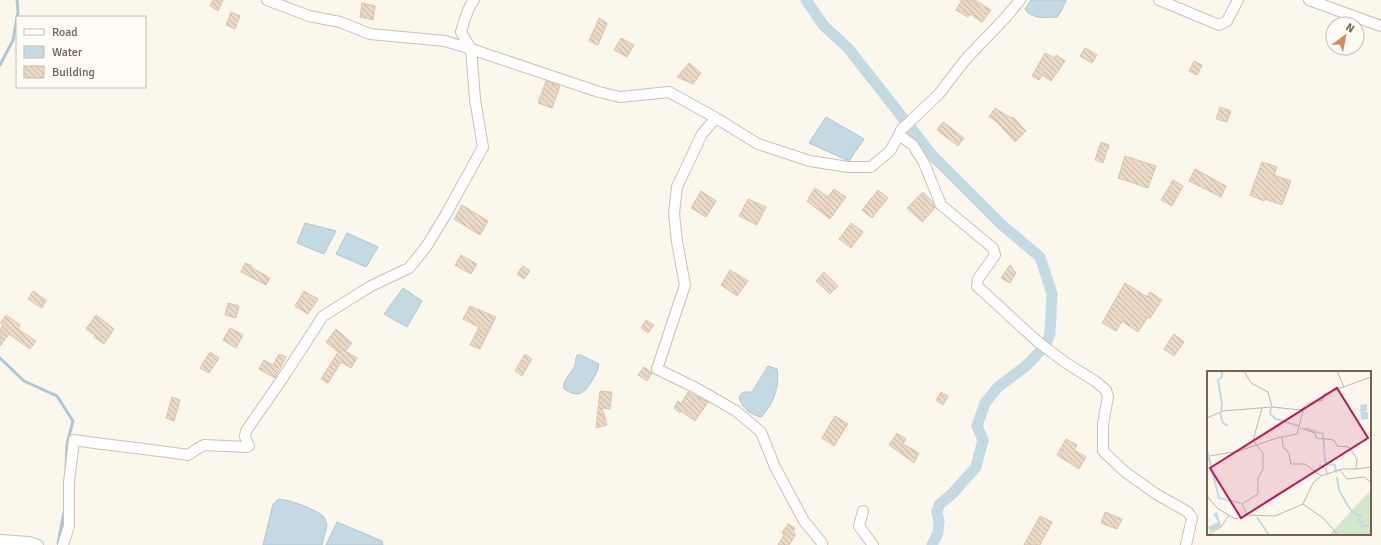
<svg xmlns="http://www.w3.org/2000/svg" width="1381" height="545" viewBox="0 0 1381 545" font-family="Signika,sans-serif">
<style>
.water{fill:#c3dae3;stroke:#abc8d3}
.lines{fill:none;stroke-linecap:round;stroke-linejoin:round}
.stream{stroke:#abc8d3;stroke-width:3}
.canal{stroke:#c3dae3;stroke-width:11}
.building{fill:url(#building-back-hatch);stroke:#ddc4aa}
.minor-casing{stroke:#ccc1b4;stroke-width:12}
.minor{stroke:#fff;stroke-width:10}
.inset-river{fill:none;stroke:#c3dae3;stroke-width:2}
.inset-road{fill:none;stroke:#c1b7aa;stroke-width:1}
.view{fill:#c2185b;fill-opacity:0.15;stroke:#c2185b;stroke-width:2}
.inset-edge{fill:none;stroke:#746252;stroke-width:2}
</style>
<defs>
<pattern id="building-back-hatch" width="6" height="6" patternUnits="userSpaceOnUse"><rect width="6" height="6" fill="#ebd9c6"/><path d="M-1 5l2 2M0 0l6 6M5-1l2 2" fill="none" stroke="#c3b3a3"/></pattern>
</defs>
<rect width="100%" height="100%" fill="#fbf7ed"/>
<path class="water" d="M1031 0H1066L1062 10 1057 17C1047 18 1030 19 1025 9Z
M826 117 864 139 849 161 809 143Z
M305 223 336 231 324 254 297 243Z
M347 233 378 247 366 267 336 254Z
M403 288 422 301 407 327 384 314Z
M577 355H581L599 364C598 371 595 376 591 382 584 394 578 398 564 389 562 379 572 374 575 365 576 362 575 359 577 355Z
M768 366 777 369C780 386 773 405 761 417 750 414 742 409 739 397L743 392H752Z
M279 499C289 500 316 509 323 516 325 518 326 522 327 525L322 545H263L273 504Z
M337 522 382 541 383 545H326Z"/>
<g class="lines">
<path class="stream" d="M0 65 13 40 18 12 17 0
M0 358 24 381 57 396 73 421 67 444 66 466
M58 543 64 512"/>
<path class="canal" d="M806 0 824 26 848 48 932 155 1002 225 1040 257 1052 294 1050 334 1045 346 1027 365 998 387 985 403 977 426 983 440 976 467 953 493 939 505 937 512 939 521 938 533 932 545"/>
</g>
<path class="building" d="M213 0H223L218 11 210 6Z
M962 0H975L991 10 982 22 970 14 968 17 956 10Z
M362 3 375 6 373 20 360 17Z
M231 12 240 16 235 29 226 25Z
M599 18 607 23 598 45 589 41Z
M621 38 634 45 627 57 614 50Z
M1085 48 1097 55 1092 63 1080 56Z
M1045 53 1055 58 1056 55 1065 61 1051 81 1042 75 1039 80 1032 76Z
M1194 61 1202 65 1197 75 1189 71Z
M689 63 701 73 693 84 677 77Z
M546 81 560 86 552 108 538 103Z
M1220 107 1231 111 1227 122 1216 119Z
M995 108 1011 118 1013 117 1026 131 1015 142 996 121 989 117Z
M943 122 964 138 958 146 937 130Z
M1101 142 1109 145 1103 163 1095 160Z
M1125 156 1156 166 1148 188 1118 178Z
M1262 162 1277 167 1274 175 1291 181 1282 205 1265 199 1264 201 1250 195Z
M1195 169 1226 186 1221 197 1189 181Z
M1173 180 1183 186 1172 206 1161 200Z
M815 188 828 197 834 189 846 197 830 219 807 201Z
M878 190 888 198 872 218 862 210Z
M701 191 716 201 706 217 691 208Z
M923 192 932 201 935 208 922 222 907 208Z
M748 199 766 207 757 225 739 216Z
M462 205 488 221 480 235 454 219Z
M851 223 863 232 851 248 839 239Z
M461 255 477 264 471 274 455 265Z
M245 263 252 266 251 267 270 278 266 285 241 272Z
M1010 265 1016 273 1010 283 1001 278Z
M523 266 530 271 524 279 517 274Z
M730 270 748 281 737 296 721 285Z
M824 272 838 286 830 294 816 281Z
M1125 283 1147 297 1150 292 1162 300 1150 318 1148 317 1138 332 1122 321 1116 331 1102 323Z
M33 291 46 300 42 308 28 299Z
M304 291 318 299 308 314 295 306Z
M228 303 239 306 236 318 225 315Z
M470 306 496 317 480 349 470 345 479 327 463 319Z
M6 315 20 325 18 329 36 341 30 349 9 334 0 346V329L3 325 0 323Z
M96 315 114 329 104 344 94 337 95 335 86 329Z
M646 320 654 325 648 333 641 328Z
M230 328 243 335 236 348 223 340Z
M336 329 352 343 345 351 357 358 351 368 341 362 328 383 321 379 338 352 326 342Z
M1174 334 1184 342 1174 356 1164 349Z
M210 352 219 358 209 373 200 368Z
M279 354 286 357 275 378 259 369 264 360 273 365Z
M525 354 532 359 522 376 515 371Z
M644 367 652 373 647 381 638 375Z
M600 391 612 392 610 409 602 408 607 425 596 428Z
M688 392 708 402 695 421 681 411 680 413 674 408 678 401 681 404Z
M941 392 948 396 943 405 936 400Z
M172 397 180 400 174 421 166 418Z
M835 416 848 424 834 446 822 438Z
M897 433 906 439 903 444 919 453 914 463 889 445Z
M1066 439 1077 445 1074 450 1086 457 1079 469 1057 455Z
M1105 512 1122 519 1117 529 1101 523Z
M1040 516 1052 522 1040 545H1024Z
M788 524 795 528 793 532 796 534 789 545H778L784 535 782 533Z"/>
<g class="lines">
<defs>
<path id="minor" d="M267 0 309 16 340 22 370 34 445 41 471 49 599 92 620 97 669 92 716 118 758 144 810 161 848 167H871L890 151 899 135 901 130 939 94 965 60 1007 16 1020 0
M1159 0 1219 25 1227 21 1238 0
M1309 0 1381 26
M716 118 702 134 677 187 674 213 677 242 685 285 657 369 696 388 736 411 761 432 775 467 804 521 822 543V545
M899 135 913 145 924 163 941 205 993 248 995 255 978 279 977 286 1038 342 1066 363 1095 381 1106 390 1108 397 1103 424V451L1124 471 1156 494 1188 512 1192 518 1186 545
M863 511 859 526 873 545
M0 540 29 542 38 545
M63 545 69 526V482L74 440C112 446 150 449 188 455L197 449 204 445 247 447 249 446 245 437 246 431 282 379 323 316 371 286 409 268 426 247 445 216 483 147 475 99 471 49 461 32C464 22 467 8 474 0"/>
</defs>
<use href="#minor" class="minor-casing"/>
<use href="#minor" class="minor"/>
</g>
<g transform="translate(1207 371)">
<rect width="164" height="164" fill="#fbf7ed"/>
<path d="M164 121V164H122L161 122Z" fill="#d4e7cd"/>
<path d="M160 33V40L154 41H161V48L154 49 153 34ZM10 141 14 155 3 161 1 156 11 151 6 143Z" fill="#c3dae3"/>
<path class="inset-river" d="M64 37 63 43 69 48 92 55M14 40 15 33 11 9 15 6V0M13 42 16 52 21 55M98 57 116 63 118 90 120 93 128 94 129 102M0 79 12 127 34 132M130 106 132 119 140 133 146 142 154 145 151 151H155V155H164M50 146 62 164"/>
<path class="inset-road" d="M37 0 44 12 61 21 65 36 94 39 97 36M130 0 137 16M0 47 16 40 65 36M75 66 76 75 82 83 84 93H98L114 105M3 85 32 80 70 67 90 63 97 36 100 33 116 29 117 23 164 6M112 94 119 98 120 103M149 98 164 96M133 99 140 108 157 106 164 111M0 125 10 137 28 148 40 144 68 145 96 133 106 112 114 105 135 98H149L150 88 142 76 130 75 127 69 109 67 108 62 93 57M96 133 116 147 131 164M40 144 35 133 51 123V107L56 98V82L46 70 55 37M1 164 15 155 22 144"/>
<path class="view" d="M130 17 161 67 34 147 3 97Z"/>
<rect width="164" height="164" class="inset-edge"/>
</g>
<rect x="16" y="16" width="130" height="72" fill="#fdfbf3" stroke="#c6beb3"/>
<rect x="24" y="29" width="20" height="6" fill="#ffffff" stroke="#c6beb3"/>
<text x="52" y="36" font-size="12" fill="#746252">Road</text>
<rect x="24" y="46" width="20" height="12" fill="#c3dae3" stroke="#c6beb3"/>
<text x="52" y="56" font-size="12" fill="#746252">Water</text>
<rect x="24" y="66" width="20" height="12" fill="url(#building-back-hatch)" stroke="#c6beb3"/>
<text x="52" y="76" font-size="12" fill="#746252">Building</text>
<g transform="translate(1345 36) rotate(32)"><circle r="19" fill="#fdfbf3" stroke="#c6beb3"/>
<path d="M0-3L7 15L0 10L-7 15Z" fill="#d48963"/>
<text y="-6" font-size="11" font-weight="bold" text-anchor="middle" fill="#746252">N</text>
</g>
</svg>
